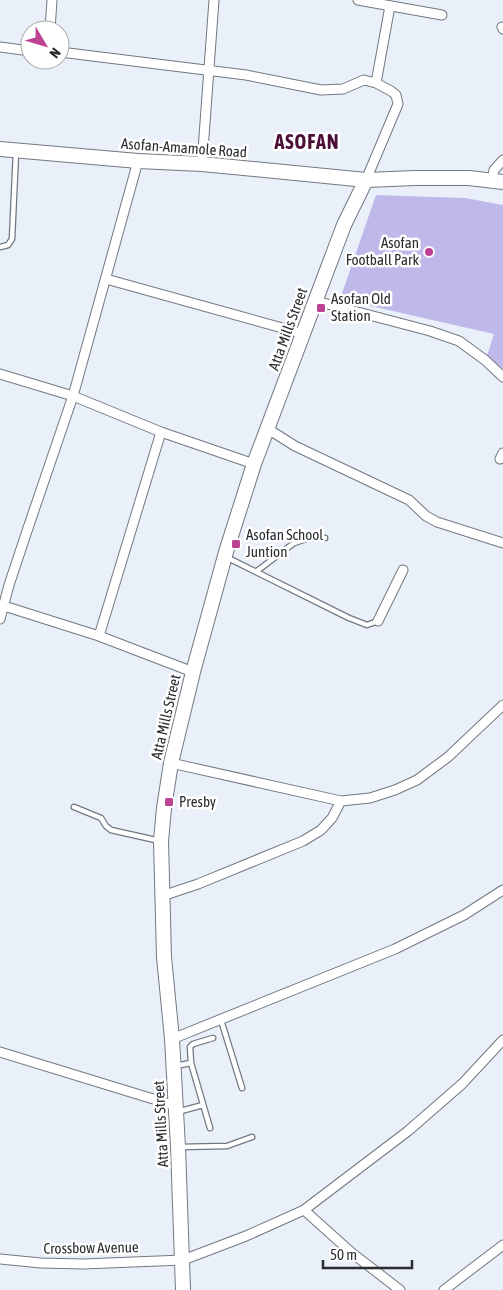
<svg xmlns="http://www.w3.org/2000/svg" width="503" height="1290" viewBox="0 0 503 1290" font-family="'Asap Condensed',sans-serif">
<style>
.green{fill:#beb9e9}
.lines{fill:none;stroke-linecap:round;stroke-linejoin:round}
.lane-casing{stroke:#727880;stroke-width:7}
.street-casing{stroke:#727880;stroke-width:11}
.secondary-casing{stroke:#727880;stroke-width:16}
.lane{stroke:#fff;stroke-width:4.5}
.street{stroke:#fff;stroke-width:9}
.secondary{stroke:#fff;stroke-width:14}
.poi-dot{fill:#be4292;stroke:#fff;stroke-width:2}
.labels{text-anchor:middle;stroke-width:5;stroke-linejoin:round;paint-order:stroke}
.street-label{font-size:15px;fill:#2b2e31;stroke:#fff}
.poi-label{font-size:15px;fill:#2b2e31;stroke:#fff;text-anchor:start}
.district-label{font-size:20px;font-weight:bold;letter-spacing:1px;fill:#4b0f37;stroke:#fff}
</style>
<rect width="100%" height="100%" fill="#e9f0f9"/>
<path class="green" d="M376 195 465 198 503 205V369L487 356 494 334 340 299Z"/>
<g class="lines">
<defs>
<path id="lane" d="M0 247 8 245 12 239 16 152
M226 557 349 618 367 625 378 621
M257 571 294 543 309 538H325
M74 807 101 818 106 826 111 830 160 841
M221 1020 242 1088
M175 1066 191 1063
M177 1112 203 1105
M210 1128 191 1063 190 1047 193 1044 213 1038
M180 1147 227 1146 252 1137"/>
<path id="street" d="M358 0 442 15
M502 27 503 29
M50 30 52 0
M0 47 30 51
M60 52 246 75 321 90 343 89 364 80 376 83 391 91 396 95 398 104 366 180
M376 83 390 6
M202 164 214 0
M492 181 494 170 503 160
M106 279 304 334
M316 301 430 331 459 341 485 360 503 377
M0 374 73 396 161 432 254 464
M268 429 295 446 409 500 426 516 437 522 503 543
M500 459 503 453
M4 606 99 636 193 672
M0 619 9 585 27 531 73 396 138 161
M378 621 403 570
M99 636 161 432
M171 763 341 801 370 798 395 790 417 780 448 757 503 705
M162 896 198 884 303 841 321 830 332 818 341 801
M172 1039 395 949 464 915 503 890
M0 1052 176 1106
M304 1210 352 1253 400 1290
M0 1259 41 1263 83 1264 183 1260 246 1236 304 1210 408 1131 462 1084 503 1040
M444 1290 503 1245"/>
<path id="secondary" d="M0 149 138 161 202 164 366 180 415 178H469L503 182
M183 1290 178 1147 172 1039 164 957 161 841 164 808 171 763 193 672 226 552 254 464 344 225 366 180"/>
</defs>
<use href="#lane" class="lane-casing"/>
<use href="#street" class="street-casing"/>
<use href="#secondary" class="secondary-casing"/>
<use href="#lane" class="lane"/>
<use href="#street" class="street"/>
<use href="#secondary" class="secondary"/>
</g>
<g class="poi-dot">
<circle cx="429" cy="252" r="5"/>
<rect x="316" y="303" width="10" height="10" rx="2.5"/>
<rect x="231" y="539" width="10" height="10" rx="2.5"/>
<rect x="164" y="797" width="10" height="10" rx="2.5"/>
</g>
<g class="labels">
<g class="street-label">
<text transform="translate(184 148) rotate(4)" y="5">Asofan-Amamole Road</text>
<text transform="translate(288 329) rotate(-70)" y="5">Atta Mills Street</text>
<text transform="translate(166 717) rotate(-77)" y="5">Atta Mills Street</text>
<text transform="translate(161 1124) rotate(-93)" y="5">Atta Mills Street</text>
<text transform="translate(91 1248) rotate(-1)" y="5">Crossbow Avenue</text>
</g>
<g class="poi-label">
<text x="419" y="248" text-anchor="end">Asofan<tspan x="419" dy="17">Football Park</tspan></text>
<text x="331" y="304">Asofan Old<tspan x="331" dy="17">Station</tspan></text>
<text x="246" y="540">Asofan School<tspan x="246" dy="17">Juntion</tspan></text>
<text x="179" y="807">Presby</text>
</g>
<g class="district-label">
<text x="307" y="149">ASOFAN</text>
</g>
</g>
<g transform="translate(45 45) rotate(128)"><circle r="24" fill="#ffffff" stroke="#aaabad"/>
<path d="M0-4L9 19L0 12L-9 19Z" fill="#be4292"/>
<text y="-8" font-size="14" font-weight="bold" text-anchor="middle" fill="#2b2e31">N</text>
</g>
<path d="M323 1260v8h89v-8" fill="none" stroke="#2b2e31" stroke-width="2.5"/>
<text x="330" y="1260" font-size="15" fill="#2b2e31" stroke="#ffffff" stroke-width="4" paint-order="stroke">50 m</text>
</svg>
